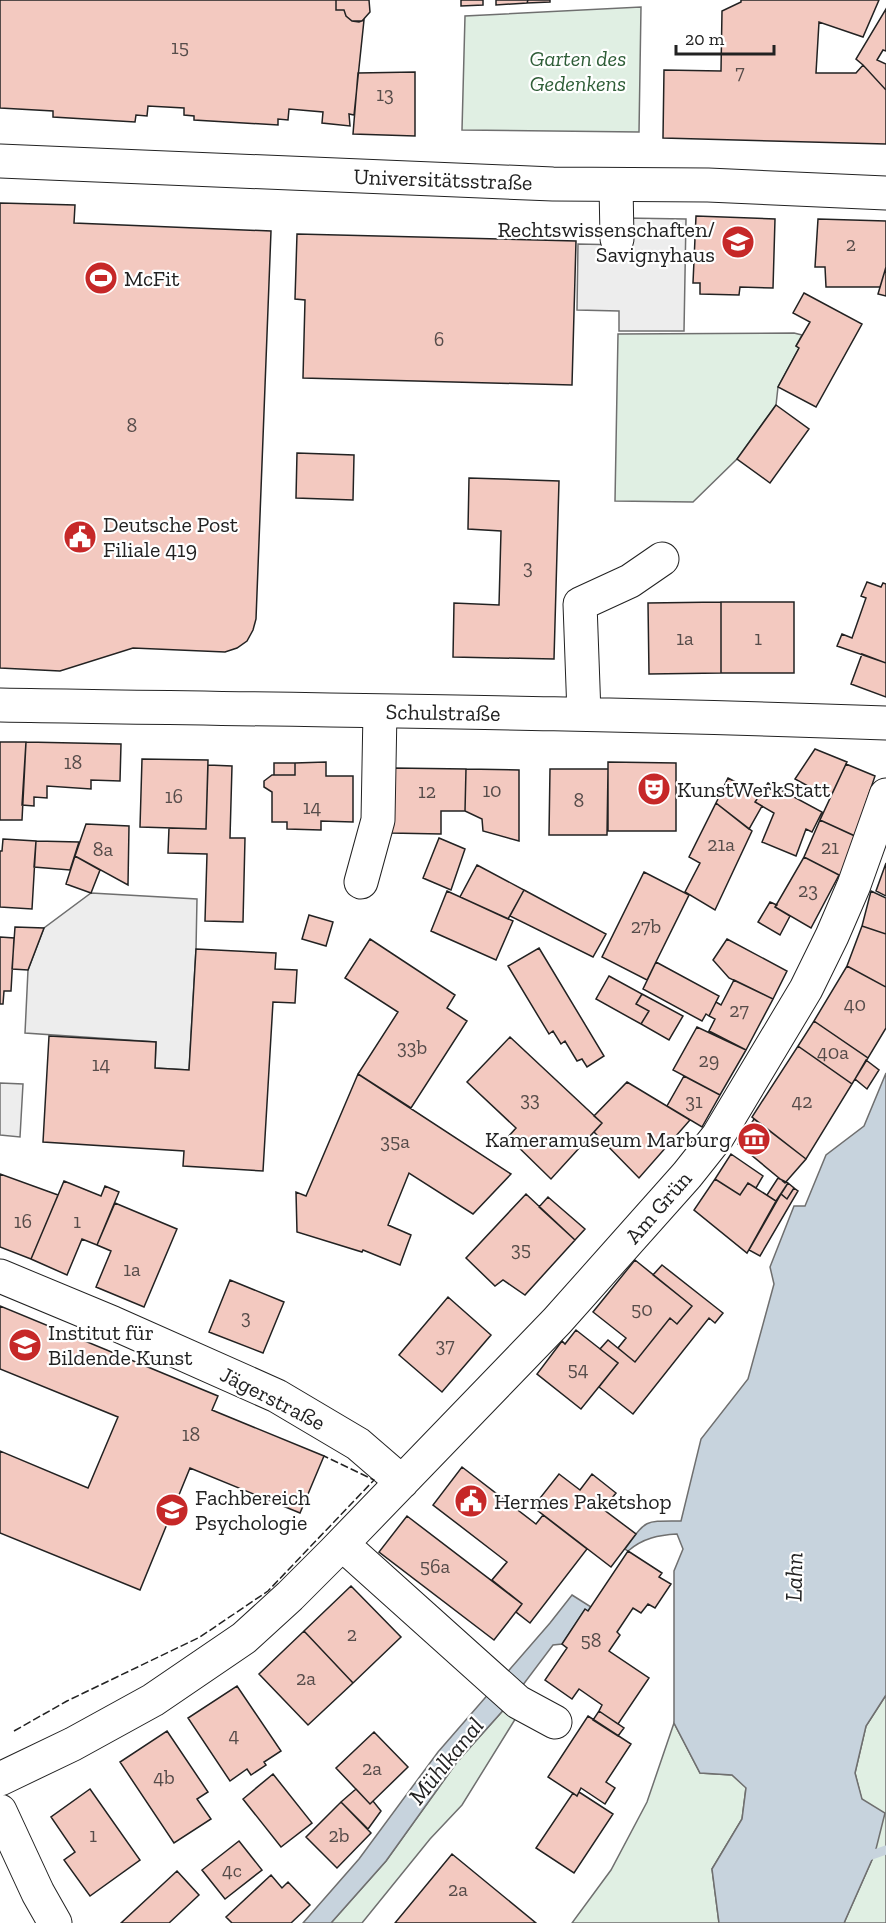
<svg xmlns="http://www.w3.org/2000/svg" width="886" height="1923" viewBox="0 0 886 1923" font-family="'Zilla Slab',serif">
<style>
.green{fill:#e0efe3;stroke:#6f6f6f;stroke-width:1.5}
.parking{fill:#ededed;stroke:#6f6f6f;stroke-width:1.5}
.water{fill:#c7d3dd;stroke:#6f6f6f;stroke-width:1.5}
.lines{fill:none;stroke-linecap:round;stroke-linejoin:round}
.stream{stroke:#c7d3dd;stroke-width:9}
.building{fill:#f3c9c0;stroke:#222;stroke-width:1.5}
.minor-casing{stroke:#222;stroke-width:35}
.major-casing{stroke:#222;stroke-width:35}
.minor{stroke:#fff;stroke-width:33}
.major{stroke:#fff;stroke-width:33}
.fence{stroke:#222;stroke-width:1.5;stroke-dasharray:8 3;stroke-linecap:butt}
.labels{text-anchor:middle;stroke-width:4.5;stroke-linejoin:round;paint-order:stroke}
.number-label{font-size:20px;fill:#564c4a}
.park-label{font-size:22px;font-style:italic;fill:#2f5e38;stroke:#fff}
.street-label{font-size:22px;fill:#222;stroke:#fff}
.poi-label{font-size:22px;fill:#222;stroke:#fff;text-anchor:start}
.water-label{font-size:24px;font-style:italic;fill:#222;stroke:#fff}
</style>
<rect width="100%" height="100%" fill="#fff"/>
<path class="green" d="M641 7 639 132 462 130 465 16Z
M794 333 802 335 796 346 799 348 778 387 776 405 737 459 693 502 615 501 618 334Z
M886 1695V1923H844L875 1853 855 1773 866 1726Z
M507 1706 519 1713 462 1805 430 1839 362 1923H331L386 1861 457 1762Z
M674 1723 700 1773 732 1775 746 1787 742 1819 712 1869 719 1923H572L611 1870 647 1802Z"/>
<path class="parking" d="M624 218 686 219 684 331H619V311L577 310 578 244 624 245Z
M91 893 197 899 196 949 189 1070 155 1068 156 1042 25 1033 28 970 44 928Z
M0 1083 23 1084 20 1137 0 1135Z"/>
<path class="water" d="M886 1073V1695L866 1726 855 1773 862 1799 885 1813 875 1853 844 1923H719L712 1869 742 1819 746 1788 732 1775 700 1773 674 1723V1571L683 1549 677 1534C659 1535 643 1538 628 1551L625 1549C647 1519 643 1521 681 1521L701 1439 748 1379 774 1284 770 1267 794 1206H805L826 1155 864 1126Z
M572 1595 591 1607 588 1611 585 1610 562 1644 553 1645 507 1706 457 1762 386 1861 331 1923H303L359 1859 438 1752 550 1623Z"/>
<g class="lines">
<path class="stream" d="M866 1857 886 1850"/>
</g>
<path class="building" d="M0 0H336V10H344L346 16 352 21 359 22 364 20 354 115 349 114 350 126 322 123 323 112 289 109 288 120 278 119V125L194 120V116L184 115V108L148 106 147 116 136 115 135 122 53 117V111L0 108Z
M336 0H369L370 12 362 21H352L346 16 344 10H336Z
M461 0H483V5L461 6Z
M496 0H528L527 3 496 5Z
M528 0H550V2L527 3Z
M741 0H879L863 37 819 22 816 73H856L863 65 886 90V144L663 138 664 70 721 71 722 11 741 2Z
M886 9V51L883 50 877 60 886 64V90L863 65 856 59Z
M415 72V136L353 134 358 73Z
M0 203 75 205 74 223 271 231 256 619 253 630 247 641 237 648 225 652 133 648 60 671 0 668Z
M696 216 775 219 773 288 740 287 739 295 700 294V283H693Z
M818 219 886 221V267L880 287H826L825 267H815Z
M297 234 576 241 572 385 303 378 305 300 295 299Z
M886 267V296L878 294Z
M804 293 862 324 816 407 778 387 799 348 796 346 810 322 793 313Z
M776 405 809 429 770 483 737 459Z
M297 453 354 455 353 500 296 498Z
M469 478 559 481 554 659 453 657 454 603 499 605 501 531 468 529Z
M867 582 881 587 883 583 886 584V663L837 646 842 634 852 638 866 598 861 596Z
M721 602V673L649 674 648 603Z
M721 602H794V673H721Z
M862 654 886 663V697L851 684Z
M0 742H26L22 820H0Z
M26 742 121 744 120 781 91 780V789L47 786V798L34 797V806L22 805Z
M815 749 847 762 830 798 795 779Z
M142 759 208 760 206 829 140 827Z
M326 762V776H353V822L321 821V830L287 829V822H272V792L264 787V781L272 775H295V763Z
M608 762 676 763V831H608Z
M274 763H295V775H274Z
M846 764 875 776 855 836 820 820Z
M208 765 232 766 230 838H245L243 922 205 921 207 854 168 853 169 828 206 829Z
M393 768 466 769 465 811H441V834L390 833Z
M466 769 519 770V841L483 831 482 819 465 811Z
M550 769H608L607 835H549Z
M728 778 760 795 755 802 762 806 749 829 716 803Z
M768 783 822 812 812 832 806 829 796 856 762 842 774 813 755 802Z
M716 803 752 831 715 910 685 892 700 863 689 857Z
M820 820 857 837 841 876 804 857Z
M86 824 129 826 128 885 75 856Z
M439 838 465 849 451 890 423 878Z
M3 839 36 841 32 909 0 907V851H2Z
M36 841 79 842 70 870 34 867Z
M75 856 100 870 91 893 66 884Z
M804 857 839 875 811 928 775 907Z
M886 863V896L876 891Z
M477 865 524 890 508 919 460 897Z
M644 872 689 895 647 980 602 957Z
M524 890 606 934 593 957 510 916Z
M447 891 513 921 496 960 431 931Z
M871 891 886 898V934L862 926Z
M770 902 777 905 775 907 790 916 780 935 758 922Z
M309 915 333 922 326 946 302 939Z
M862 926 886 934V987L847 966Z
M15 927 44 928 28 970 12 969Z
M0 937 14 938 11 991H4L3 1004H0Z
M370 939 455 995 447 1008 467 1021 411 1108 358 1074 398 1012 345 978Z
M727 939 787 971 773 999 729 978 713 960Z
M539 948 604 1056 587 1067 582 1059 577 1061 565 1041 561 1044 553 1031 549 1034 508 966Z
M196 949 276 953 275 969 297 970 295 1003 273 1002 263 1171 183 1166 184 1151 43 1142 49 1036 156 1042 155 1068 189 1070Z
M656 962 719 996 709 1016 706 1014 702 1021 643 989Z
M847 966 886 987V1028L868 1058 814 1021Z
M609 976 642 994 636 1004 649 1011 641 1024 596 999Z
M734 980 773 999 746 1050 709 1031 715 1019 709 1016 716 1002 721 1005Z
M642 994 683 1016 669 1040 641 1024 649 1011 636 1004Z
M814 1021 868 1058 852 1084 798 1046Z
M697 1027 746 1050 720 1095 673 1070Z
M510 1037 602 1123 551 1179 508 1137 516 1128 467 1082Z
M798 1046 852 1084 806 1159 752 1117Z
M866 1060 879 1070 867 1089 855 1079Z
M358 1074 511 1174 473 1214 409 1173 388 1225 411 1235 400 1265 363 1250 362 1252 297 1232 296 1192 306 1196Z
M684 1076 720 1095 702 1127 667 1106Z
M627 1082 690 1120 639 1178 594 1132 602 1123 594 1116Z
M754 1119 806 1159 785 1183 738 1144Z
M731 1154 763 1176 756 1188 748 1183 740 1195 715 1179Z
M0 1174 58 1195 31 1259 0 1247Z
M778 1178 788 1183 776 1201 767 1195Z
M715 1179 740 1195 748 1183 776 1201 747 1253 694 1210Z
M64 1181 101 1196 105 1186 119 1192 97 1245 82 1239 67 1275 31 1259Z
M788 1183 794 1188 787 1199 781 1194Z
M794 1188 798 1191 760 1256 749 1250 781 1194 787 1199Z
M526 1194 575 1240 525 1295 503 1280 495 1286 466 1258Z
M548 1197 585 1229 575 1240 539 1207Z
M115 1203 177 1229 144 1307 96 1287 111 1251 97 1245Z
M635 1260 692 1306 677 1324 670 1318 635 1362 618 1348 626 1338 593 1312Z
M662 1265 723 1313 715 1323 709 1318 633 1414 599 1387 618 1363 600 1349 608 1340 635 1362 670 1318 677 1324 692 1306 653 1275Z
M230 1280 284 1302 263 1353 209 1332Z
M448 1297 491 1335 442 1392 399 1355Z
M0 1306 218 1396 212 1410 324 1456 300 1513 190 1468 140 1590 0 1533V1451L88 1488 118 1417 0 1369Z
M576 1330 618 1363 581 1409 537 1374 562 1341 565 1344Z
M462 1467 536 1524 543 1515 587 1549 530 1623 516 1612 522 1604 492 1580 507 1562 433 1505Z
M559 1474 580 1490 592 1474 616 1493 603 1509 636 1534 611 1567 533 1507Z
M407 1516 522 1604 494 1640 379 1552Z
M628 1551 662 1573 659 1577 671 1584 655 1608 648 1604 641 1613 633 1608 617 1632 620 1635 609 1651 649 1678 618 1724 599 1711 602 1705 579 1689 572 1699 545 1680 567 1648 562 1644 585 1609 588 1611Z
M351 1586 401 1637 353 1683 304 1631Z
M304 1631 353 1683 308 1725 259 1674Z
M237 1686 281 1751 264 1762 266 1765 251 1775 247 1769 230 1781 188 1718Z
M599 1711 624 1728 618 1736 593 1720Z
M588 1716 631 1744 606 1782 615 1788 605 1804 581 1788 577 1796 548 1777Z
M167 1731 208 1792 197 1799 211 1819 174 1843 120 1762Z
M374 1732 408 1767 370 1804 336 1768Z
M273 1774 312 1823 281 1847 243 1799Z
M90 1789 140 1860 90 1896 64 1860 75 1852 51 1817Z
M356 1789 370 1804 373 1801 381 1811 368 1829 341 1802Z
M579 1792 613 1814 574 1873 536 1848 573 1793 577 1796Z
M341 1802 371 1833 337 1868 306 1837Z
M239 1841 262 1870 225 1899 202 1870Z
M452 1854 536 1923H395Z
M177 1871 199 1895 169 1923H121Z
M271 1875 282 1888 288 1882 310 1905 291 1923H232L226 1917Z"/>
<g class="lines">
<defs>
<path id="minor" d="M616 185 617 239
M0 705C295 710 591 712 886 723
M584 714 580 604 630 581 662 559
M361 882 378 820 380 711
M0 1276 113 1323 277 1396 358 1444 402 1482
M342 1544 518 1702 555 1722
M0 1779 73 1744 153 1700 244 1638 290 1596 334 1552 557 1321 687 1175 718 1136 806 989 832 936 854 885 886 795
M0 1811 38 1893 55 1923"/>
<path id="major" d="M0 161 553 184 708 185 886 193"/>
</defs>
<use href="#minor" class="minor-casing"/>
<use href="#major" class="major-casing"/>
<use href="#minor" class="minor"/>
<use href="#major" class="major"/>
<path class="fence" d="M14 1731 67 1701 200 1637 268 1591 374 1480 324 1456"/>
</g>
<defs>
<symbol id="university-disc" viewBox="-11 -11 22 22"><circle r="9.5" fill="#c62828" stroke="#fff"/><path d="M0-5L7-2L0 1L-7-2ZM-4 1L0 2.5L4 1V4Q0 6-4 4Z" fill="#fff"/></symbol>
<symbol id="stadium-disc" viewBox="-11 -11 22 22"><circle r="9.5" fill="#c62828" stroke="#fff"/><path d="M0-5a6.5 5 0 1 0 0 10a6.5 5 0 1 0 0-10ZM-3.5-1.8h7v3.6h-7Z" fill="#fff"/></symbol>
<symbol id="civic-disc" viewBox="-11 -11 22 22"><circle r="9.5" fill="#c62828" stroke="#fff"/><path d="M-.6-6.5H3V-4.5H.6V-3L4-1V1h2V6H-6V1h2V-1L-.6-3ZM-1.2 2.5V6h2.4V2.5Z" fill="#fff"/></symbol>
<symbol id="theatre-disc" viewBox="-11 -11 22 22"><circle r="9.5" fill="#c62828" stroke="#fff"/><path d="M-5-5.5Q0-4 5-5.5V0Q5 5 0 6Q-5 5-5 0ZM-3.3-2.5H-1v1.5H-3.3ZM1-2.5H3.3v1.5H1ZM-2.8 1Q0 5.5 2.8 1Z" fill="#fff"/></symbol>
<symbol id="museum-disc" viewBox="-11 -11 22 22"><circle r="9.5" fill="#c62828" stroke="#fff"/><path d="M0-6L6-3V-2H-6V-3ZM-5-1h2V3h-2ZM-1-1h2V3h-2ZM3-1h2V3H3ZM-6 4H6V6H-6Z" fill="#fff"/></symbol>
</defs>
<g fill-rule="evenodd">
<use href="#university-disc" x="719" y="223" width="38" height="38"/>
<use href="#stadium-disc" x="82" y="259" width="38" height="38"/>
<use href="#civic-disc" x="61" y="518" width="38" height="38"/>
<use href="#theatre-disc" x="635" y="770" width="38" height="38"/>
<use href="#museum-disc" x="735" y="1120" width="38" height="38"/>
<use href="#university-disc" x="6" y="1326" width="38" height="38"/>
<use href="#civic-disc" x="452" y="1482" width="38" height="38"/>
<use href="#university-disc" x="153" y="1491" width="38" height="38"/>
</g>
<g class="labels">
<g class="number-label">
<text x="180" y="54">15</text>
<text x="740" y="79">7</text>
<text x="385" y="101">13</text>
<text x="851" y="251">2</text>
<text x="439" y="346">6</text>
<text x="132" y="432">8</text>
<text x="528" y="574">3</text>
<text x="685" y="645">1a</text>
<text x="758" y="645">1</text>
<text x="73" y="769">18</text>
<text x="492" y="797">10</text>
<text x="427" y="798">12</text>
<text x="174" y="803">16</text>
<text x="579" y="807">8</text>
<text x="312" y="814">14</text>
<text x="721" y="851">21a</text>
<text x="830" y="854">21</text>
<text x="103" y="856">8a</text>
<text x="808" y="897">23</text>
<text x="646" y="933">27b</text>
<text x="855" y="1011">40</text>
<text x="739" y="1017">27</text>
<text x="412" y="1054">33b</text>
<text x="833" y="1059">40a</text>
<text x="709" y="1067">29</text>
<text x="101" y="1071">14</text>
<text x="530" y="1106">33</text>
<text x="694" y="1108">31</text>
<text x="802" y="1108">42</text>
<text x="395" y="1148">35a</text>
<text x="23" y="1228">16</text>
<text x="77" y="1228">1</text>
<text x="521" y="1256">35</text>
<text x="132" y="1276">1a</text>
<text x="642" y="1316">50</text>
<text x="246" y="1324">3</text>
<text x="445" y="1352">37</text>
<text x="578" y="1376">54</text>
<text x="191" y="1441">18</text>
<text x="435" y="1573">56a</text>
<text x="352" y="1641">2</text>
<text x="591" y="1647">58</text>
<text x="306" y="1685">2a</text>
<text x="234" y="1742">4</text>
<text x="372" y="1775">2a</text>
<text x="164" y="1784">4b</text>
<text x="93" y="1842">1</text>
<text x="339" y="1842">2b</text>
<text x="232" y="1877">4c</text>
<text x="458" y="1896">2a</text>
</g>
<g class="park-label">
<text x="578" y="66">Garten des<tspan x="578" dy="25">Gedenkens</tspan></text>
</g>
<g class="street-label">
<text transform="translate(443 179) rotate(2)" y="8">Universitätsstraße</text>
<text transform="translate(443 712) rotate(1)" y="8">Schulstraße</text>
<text transform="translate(658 1207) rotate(-49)" y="8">Am Grün</text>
<text transform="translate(273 1398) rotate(27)" y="8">Jägerstraße</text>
</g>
<g class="poi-label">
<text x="715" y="237" text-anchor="end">Rechtswissenschaften/<tspan x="715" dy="25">Savignyhaus</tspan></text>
<text x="124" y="286">McFit</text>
<text x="103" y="532">Deutsche Post<tspan x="103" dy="25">Filiale 419</tspan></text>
<text x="677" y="797">KunstWerkStatt</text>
<text x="731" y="1147" text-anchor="end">Kameramuseum Marburg</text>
<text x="48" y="1340">Institut für<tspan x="48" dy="25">Bildende Kunst</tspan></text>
<text x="195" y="1505">Fachbereich<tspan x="195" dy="25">Psychologie</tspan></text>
<text x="494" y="1509">Hermes Paketshop</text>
</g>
<g class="water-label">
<text transform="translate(794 1577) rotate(-89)" y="8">Lahn</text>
<text transform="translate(446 1761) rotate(-51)" y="8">Mühlkanal</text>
</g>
</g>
<path d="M676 45v9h98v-9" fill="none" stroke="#222222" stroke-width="3"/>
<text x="685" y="45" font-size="18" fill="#222222" stroke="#ffffff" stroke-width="4.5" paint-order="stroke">20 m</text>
</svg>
